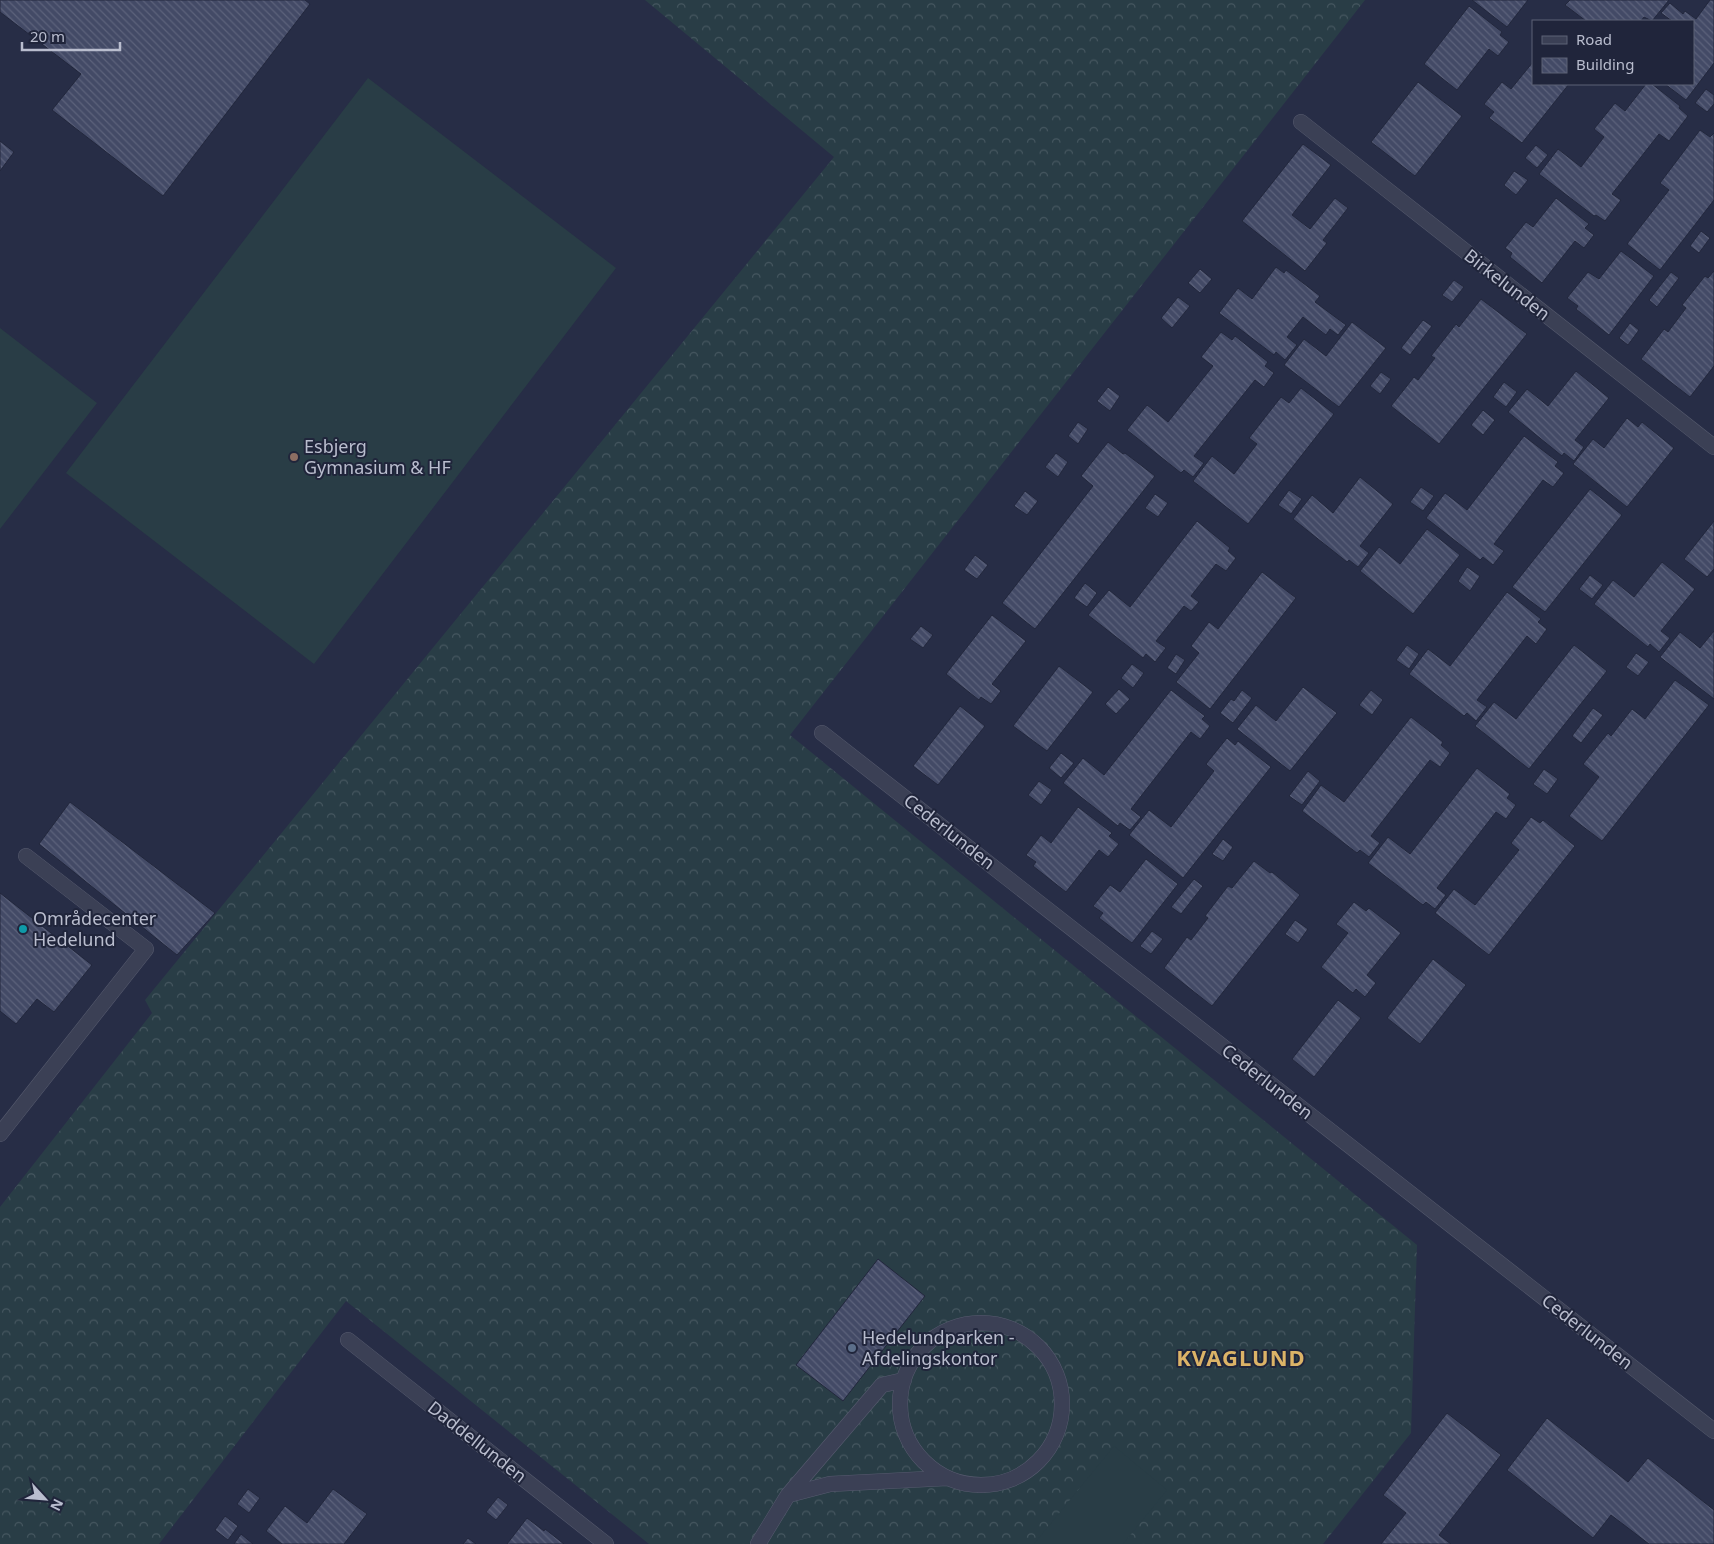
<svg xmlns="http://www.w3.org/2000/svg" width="1714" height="1544" viewBox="0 0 1714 1544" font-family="'Noto Sans',sans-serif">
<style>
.forest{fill:url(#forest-crowns)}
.pitch{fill:#293d46}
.building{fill:url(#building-back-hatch);stroke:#22273c}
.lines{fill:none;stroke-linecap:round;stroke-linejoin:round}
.service-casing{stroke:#575b6f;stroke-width:16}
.minor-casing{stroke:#575b6f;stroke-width:16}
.service{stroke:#3b4055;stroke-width:15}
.minor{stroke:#3b4055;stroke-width:15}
.education-dot{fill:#8d6e63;stroke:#20253b;stroke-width:2}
.culture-dot{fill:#0f9aa8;stroke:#20253b;stroke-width:2}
.service-dot{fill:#5c6f8a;stroke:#20253b;stroke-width:2}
.labels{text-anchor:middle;stroke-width:4;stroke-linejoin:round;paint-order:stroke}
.street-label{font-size:18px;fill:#b9bdce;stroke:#20253b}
.poi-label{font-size:18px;fill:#b9bdce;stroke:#20253b;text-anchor:start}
.district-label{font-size:22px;font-weight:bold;letter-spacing:1px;fill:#dcb367;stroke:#20253b}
</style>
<defs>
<pattern id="forest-crowns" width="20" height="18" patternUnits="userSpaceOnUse" patternTransform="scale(1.25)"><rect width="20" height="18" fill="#293d46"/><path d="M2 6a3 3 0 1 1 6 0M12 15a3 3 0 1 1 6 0" fill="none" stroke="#465760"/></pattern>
<pattern id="building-back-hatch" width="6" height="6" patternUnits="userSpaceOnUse" patternTransform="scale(1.25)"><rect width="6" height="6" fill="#434a66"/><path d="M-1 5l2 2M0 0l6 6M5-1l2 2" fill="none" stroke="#5c627b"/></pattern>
</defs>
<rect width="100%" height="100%" fill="#272d46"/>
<path class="forest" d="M645 0H1365L790 735 1417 1245 1411 1433 1323 1544H649L346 1301 159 1544H0V1207L152 1013 145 1000 834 157Z"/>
<path class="pitch" d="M368 78 616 268 314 664 66 473Z
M0 328 97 403 0 529Z
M1114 1446 1167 1490 1123 1544H1034Z"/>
<path class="building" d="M0 0H305L310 4 163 196 52 110 81 74 0 12Z
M1472 0H1528L1507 27Z
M1570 0H1669L1652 21 1644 17 1641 21H1586L1565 5Z
M1710 0H1714V63L1686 100 1665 84H1693V21H1672L1661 13 1670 3 1683 14 1685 11 1696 19Z
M1469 6 1502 32 1500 35 1509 42 1498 56 1489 49 1457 90 1424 64Z
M1533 62V84H1569L1522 143 1489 118 1494 112 1484 104 1502 82 1511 89Z
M1418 82 1462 116 1415 176 1371 142Z
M1646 84H1652L1680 106 1679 108 1688 116 1669 141 1659 134 1612 194 1621 200 1605 221 1596 215 1594 216 1539 174 1558 149 1581 167 1604 137 1594 129 1615 103 1625 111Z
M1706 89 1714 95V104L1707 112 1695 103Z
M1700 130 1710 137 1714 133V200L1660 270 1627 244 1669 190 1660 183Z
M0 141 14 152 0 171Z
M1303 144 1331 165 1292 215 1310 229 1335 198 1348 208 1323 240 1327 243 1305 271 1242 221Z
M1536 145 1548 155 1537 168 1525 158Z
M1514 171 1528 180 1516 195 1504 185Z
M1556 198 1589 224 1585 228 1594 235 1584 248 1575 241 1542 283 1510 257 1512 253 1505 248 1526 222 1533 227Z
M1701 231 1710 238 1699 253 1690 246Z
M1621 251 1654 276 1609 335 1576 309 1578 306 1567 298 1588 272 1599 279Z
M1276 267 1284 273 1286 270 1320 296 1315 302 1346 325 1338 335 1330 329 1326 335 1303 317 1287 337 1297 345 1285 360 1276 352 1274 355 1219 313 1238 288 1252 299Z
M1200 269 1212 279 1200 293 1188 283Z
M1714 271V366L1690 397 1641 359 1664 329 1668 332 1686 308 1682 305 1705 276 1708 278Z
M1671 272 1679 278 1657 307 1649 300Z
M1454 280 1464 287 1452 302 1442 295Z
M1178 297 1190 306 1172 328 1161 318Z
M1481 299 1527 334 1439 444 1391 406 1414 377 1418 380 1435 358 1431 356 1456 324 1459 327Z
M1423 320 1432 326 1410 355 1401 348Z
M1352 322 1386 348 1339 407 1284 365 1304 339 1326 356Z
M1630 323 1639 330 1628 345 1619 338Z
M1221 332 1232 340 1235 336 1268 362 1265 366 1274 373 1264 387 1255 380 1194 456 1204 463 1193 477 1184 470 1181 473 1127 430 1147 405 1168 422 1213 366 1201 357Z
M1576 371 1609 398 1575 440 1584 447 1574 461 1564 453 1562 456 1508 412 1527 389 1548 406Z
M1381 372 1391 379 1380 394 1370 386Z
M1504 382 1517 392 1506 407 1493 397Z
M1108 387 1120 396 1110 411 1097 401Z
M1301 388 1334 414 1248 524 1193 481 1212 456 1234 474 1257 444 1249 438 1281 397 1289 403Z
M1483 410 1495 420 1483 435 1471 425Z
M1627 418 1638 427 1642 422 1674 448 1627 507 1573 464 1593 439 1604 448Z
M1078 422 1088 429 1078 444 1068 436Z
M1524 436 1558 462 1555 466 1564 473 1553 487 1543 480 1494 544 1504 551 1493 565 1483 557 1480 560 1426 518 1445 493 1467 510Z
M1108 442 1123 454 1125 453 1155 476 1035 629 1002 603 1093 486 1081 476Z
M1056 453 1068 462 1058 477 1045 467Z
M1360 477 1393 504 1360 546 1369 553 1358 567 1349 560 1347 562 1293 519 1312 495 1333 513Z
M1421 487 1434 496 1423 511 1410 502Z
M1590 489 1622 515 1545 612 1512 587Z
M1289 490 1302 499 1291 514 1278 505Z
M1025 491 1038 501 1027 515 1014 506Z
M1155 494 1168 503 1158 517 1145 508Z
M1197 521 1230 548 1228 551 1236 558 1226 571 1216 564 1191 596 1199 602 1191 611 1184 606 1156 641 1166 648 1155 662 1146 654 1143 658 1088 615 1109 590 1130 607Z
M1714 521V569L1707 577 1684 559Z
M1427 529 1460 555 1413 614 1360 571 1379 547 1400 564Z
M975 555 988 565 977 579 964 570Z
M1662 562 1695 589 1661 631 1670 638 1659 652 1650 644 1648 647 1594 604 1613 580 1634 597Z
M1467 567 1480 576 1470 591 1458 581Z
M1262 572 1296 598 1210 709 1176 682 1199 653 1191 646 1209 622 1218 629Z
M1590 575 1603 585 1592 599 1579 589Z
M1085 583 1097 593 1087 607 1074 598Z
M1507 592 1541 619 1538 622 1547 629 1536 644 1527 636 1477 700 1487 707 1476 721 1467 713 1464 716 1409 674 1428 649 1450 666Z
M992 615 1026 641 992 684 1001 691 991 704 981 697 979 700 946 674Z
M921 626 933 635 923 648 910 639Z
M1714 631V699L1660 657 1680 632 1700 648Z
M1407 645 1419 654 1409 669 1396 660Z
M1574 645 1607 671 1529 769 1475 726 1494 702 1516 719Z
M1636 653 1649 662 1638 676 1626 667Z
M1176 654 1185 660 1176 674 1167 668Z
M1132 664 1144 673 1133 688 1121 678Z
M1059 666 1093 692 1047 751 1013 726Z
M1675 680 1709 705 1602 841 1569 816 1599 777 1583 764 1608 733 1611 736 1632 709 1645 719Z
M1303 687 1337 713 1290 771 1237 729 1256 705 1276 721Z
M1119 689 1130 699 1116 714 1105 704Z
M1171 690 1205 716 1202 719 1210 726 1200 739 1191 732 1131 809 1141 817 1130 830 1120 823 1118 826 1063 783 1083 758 1104 775Z
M1242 690 1252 698 1233 723 1220 713 1231 699 1234 701Z
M1371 690 1383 700 1372 715 1359 705Z
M960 706 985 726 938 785 913 766Z
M1593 708 1603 715 1581 743 1572 736Z
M1411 717 1443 742 1441 745 1450 753 1440 767 1430 760 1371 836 1380 843 1369 857 1360 850 1357 853 1302 811 1321 785 1344 802Z
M1227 738 1235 745 1238 741 1271 767 1183 878 1129 835 1149 810 1171 827 1214 771 1206 764Z
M1061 753 1074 763 1061 778 1049 768Z
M1477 768 1510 794 1507 798 1516 805 1506 819 1496 812 1437 888 1446 895 1435 909 1426 902 1423 905 1368 863 1388 837 1410 854Z
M1544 769 1558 779 1547 794 1533 784Z
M1308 771 1320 781 1302 805 1289 796Z
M1039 781 1052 790 1041 805 1028 795Z
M70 802 215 913 177 955 39 844Z
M1078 807 1112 833 1109 836 1119 844 1108 857 1099 850 1066 892 1033 866 1036 862 1026 855 1041 835 1051 843Z
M1531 817 1540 823 1543 820 1575 846 1489 955 1435 913 1454 889 1475 905 1519 850 1511 843Z
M1223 839 1233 847 1223 861 1212 854Z
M1146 859 1178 884 1132 943 1099 918 1103 913 1093 906 1110 885 1120 892Z
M1254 861 1270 873 1272 872 1300 895 1212 1006 1164 968 1187 937 1191 940 1208 918 1205 916 1228 886 1232 888Z
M1194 879 1203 886 1181 914 1171 907Z
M0 893 92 965 54 1012 37 999 16 1024 0 1011Z
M1354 902 1366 911 1369 908 1401 933 1367 975 1376 983 1365 997 1356 989 1353 993 1321 967 1348 933 1336 924Z
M1295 920 1308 929 1298 943 1285 934Z
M1152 931 1163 939 1151 954 1140 946Z
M1433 959 1466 985 1420 1044 1387 1018Z
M1338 1000 1361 1018 1314 1077 1292 1059Z
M878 1259 925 1296 843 1401 796 1365Z
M1447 1413 1501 1455 1439 1535 1451 1544H1381L1406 1513 1383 1495Z
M1547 1418 1628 1482 1648 1458 1714 1510V1544H1649L1611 1515 1593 1538 1507 1470Z
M248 1489 260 1498 249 1513 237 1504Z
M333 1489 367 1514 344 1544H282L266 1531 285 1506 307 1523Z
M498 1497 508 1505 496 1520 486 1512Z
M225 1516 238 1526 228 1540 215 1530Z
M527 1518 544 1531 545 1529 564 1544H507Z
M241 1534 253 1544H234Z
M468 1538 476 1544H463Z"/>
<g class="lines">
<defs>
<path id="service" d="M0 1134 146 949 26 856
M900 1404a81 81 0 1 1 162 0a81 81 0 1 1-162 0Z
M788 1495 830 1484 947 1478
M758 1544 788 1495 882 1385 904 1380"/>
<path id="minor" d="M1301 122 1714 447
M822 733 1714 1431
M348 1340 606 1544"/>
</defs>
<use href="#service" class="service-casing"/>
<use href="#minor" class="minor-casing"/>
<use href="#service" class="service"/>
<use href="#minor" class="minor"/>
</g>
<circle class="education-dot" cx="294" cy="457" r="5"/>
<circle class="culture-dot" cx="23" cy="929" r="5"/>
<circle class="service-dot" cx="852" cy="1348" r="5"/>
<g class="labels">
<g class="street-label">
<text transform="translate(1507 285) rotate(38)" y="6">Birkelunden</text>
<text transform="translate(949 832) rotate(38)" y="6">Cederlunden</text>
<text transform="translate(1267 1082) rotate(38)" y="6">Cederlunden</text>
<text transform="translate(1587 1332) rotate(38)" y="6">Cederlunden</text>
<text transform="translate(477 1442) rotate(38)" y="6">Daddellunden</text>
</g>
<g class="poi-label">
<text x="304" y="453">Esbjerg<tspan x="304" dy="21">Gymnasium &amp; HF</tspan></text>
<text x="33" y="925">Områdecenter<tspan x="33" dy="21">Hedelund</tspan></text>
<text x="862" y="1344">Hedelundparken -<tspan x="862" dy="21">Afdelingskontor</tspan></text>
</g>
<g class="district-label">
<text x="1241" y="1366">KVAGLUND</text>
</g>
</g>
<rect x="1532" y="20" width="162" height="65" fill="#20253b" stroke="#5d6276"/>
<rect x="1542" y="36" width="25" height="8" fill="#3b4055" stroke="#5d6276"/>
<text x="1576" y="45" font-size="15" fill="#b9bdce">Road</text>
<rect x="1542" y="58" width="25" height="15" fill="url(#building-back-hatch)" stroke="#5d6276"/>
<text x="1576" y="70" font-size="15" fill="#b9bdce">Building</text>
<g transform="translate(45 1499) rotate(116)" stroke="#20253b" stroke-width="4" paint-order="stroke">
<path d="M0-4L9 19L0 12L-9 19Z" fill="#b9bdce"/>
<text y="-8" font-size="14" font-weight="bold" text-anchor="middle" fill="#b9bdce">N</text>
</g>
<path d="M22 42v8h98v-8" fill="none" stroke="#b9bdce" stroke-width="2.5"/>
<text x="30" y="42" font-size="15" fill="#b9bdce" stroke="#20253b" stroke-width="4" paint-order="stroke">20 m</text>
</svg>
